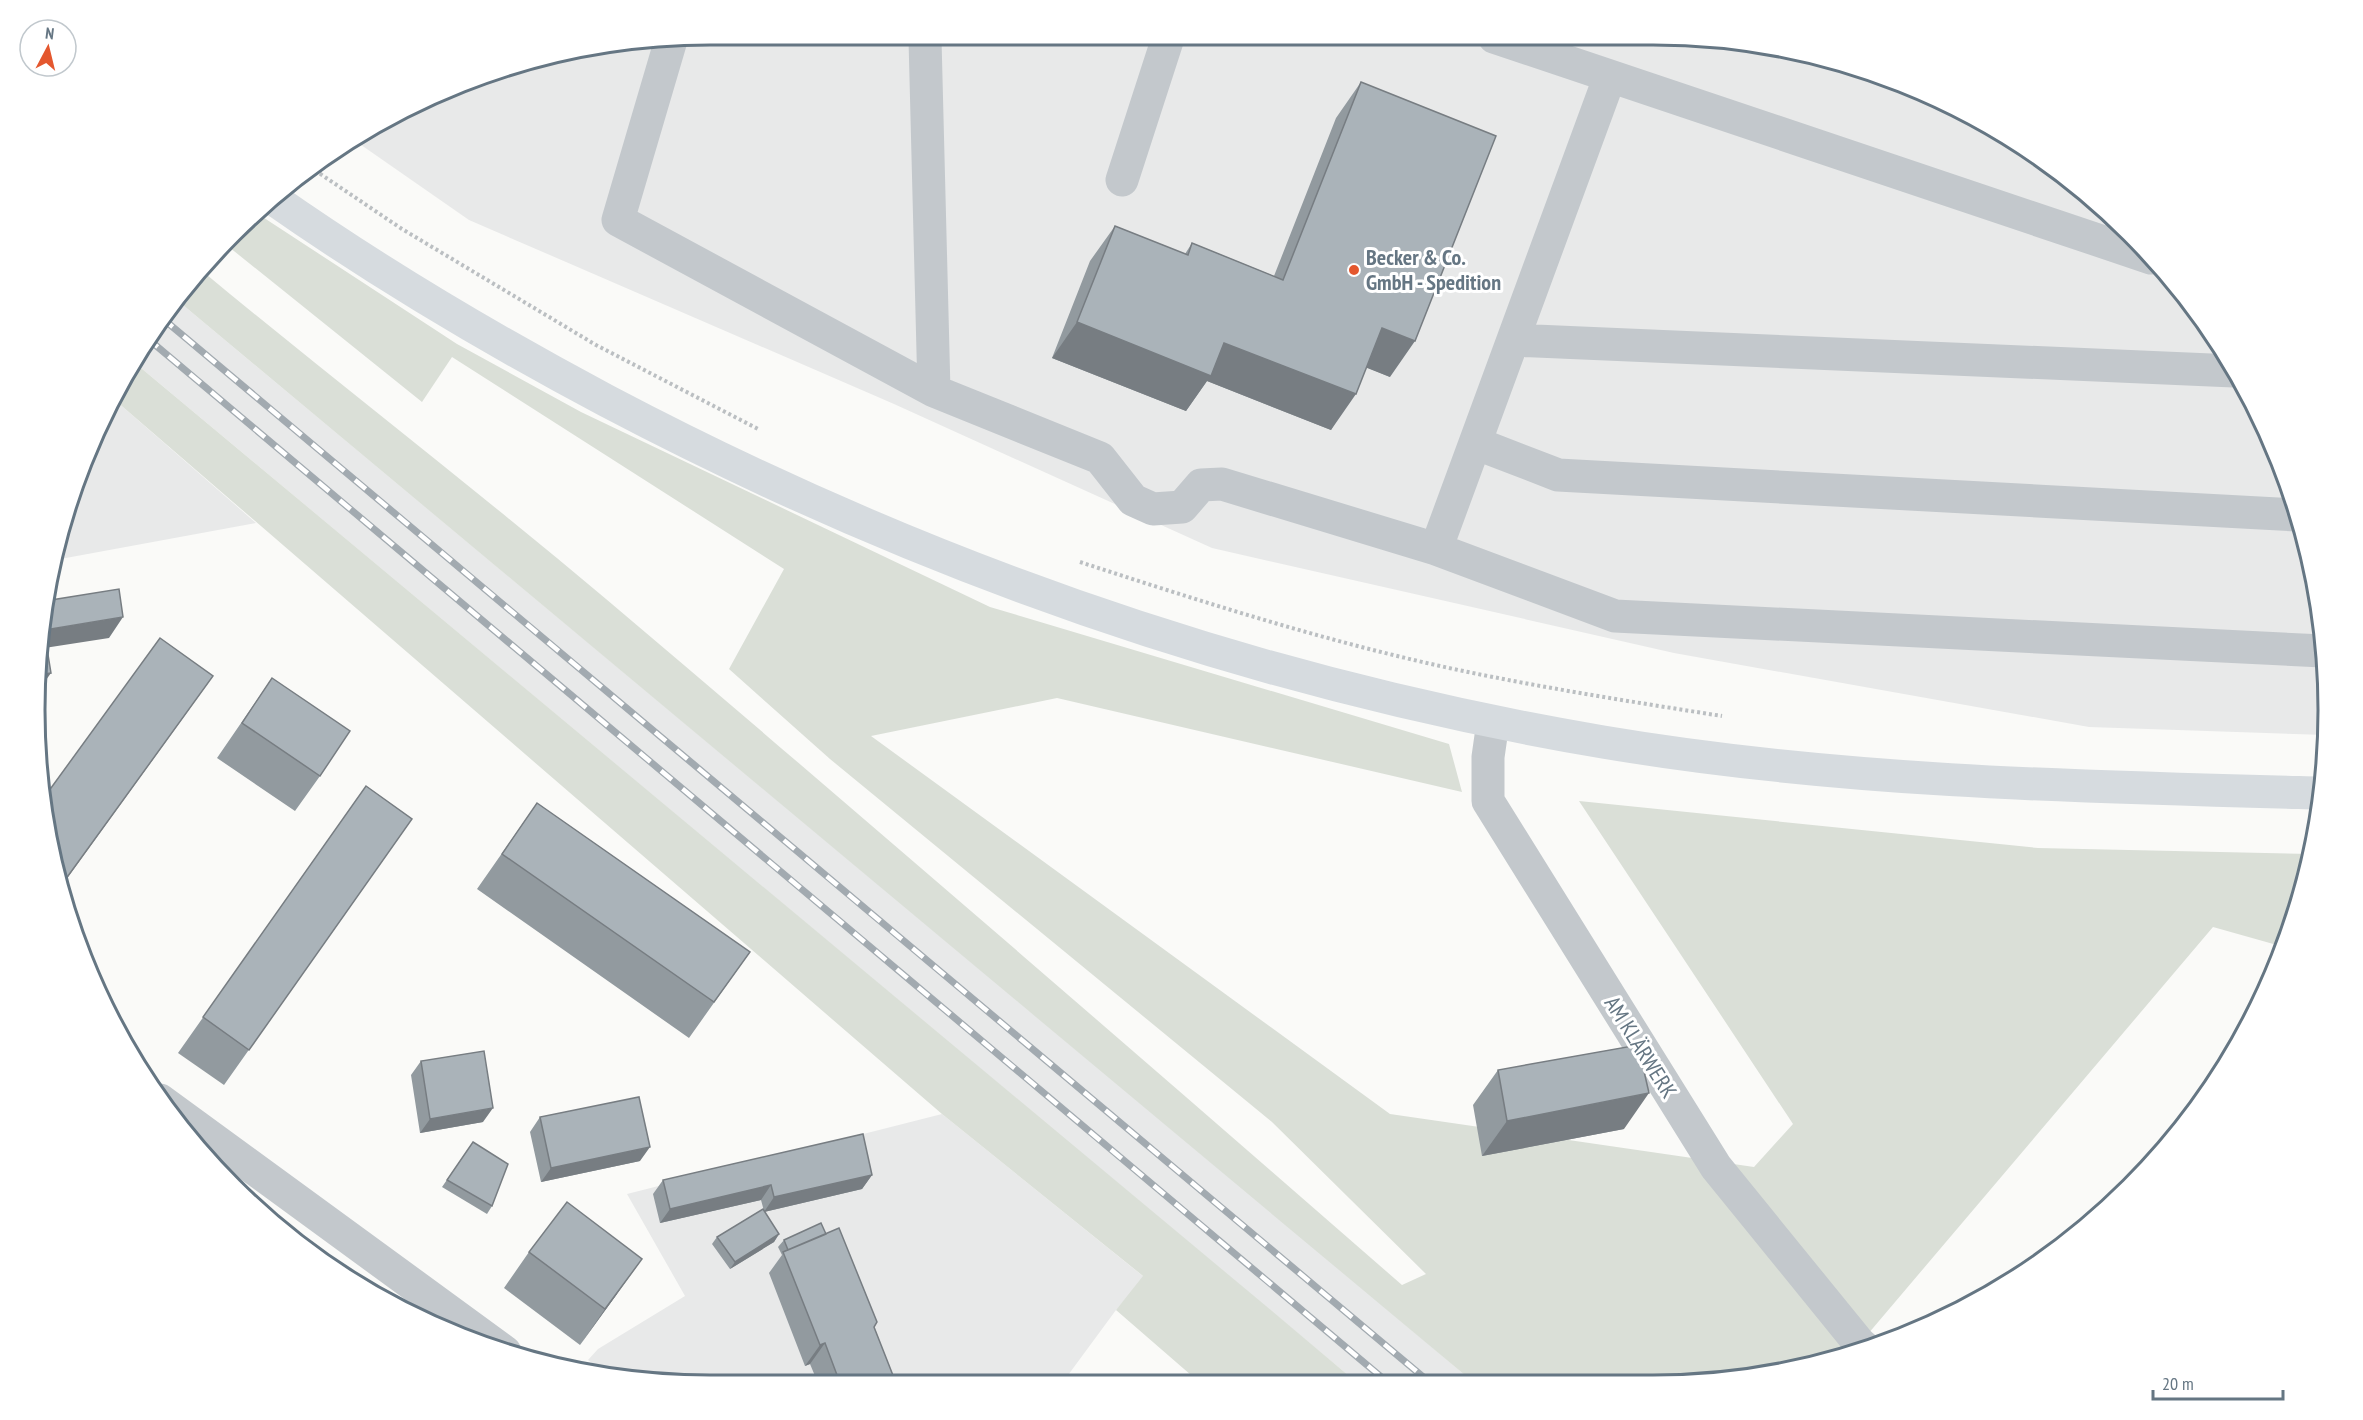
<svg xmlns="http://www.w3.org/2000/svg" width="2363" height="1420" viewBox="0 0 2363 1420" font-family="'PT Sans Narrow',sans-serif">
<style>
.built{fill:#e8e9e9}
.green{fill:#dadfd7}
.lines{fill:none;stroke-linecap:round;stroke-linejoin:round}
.path{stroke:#bbbfc2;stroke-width:4;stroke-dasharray:3 3;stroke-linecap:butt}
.minor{stroke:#c3c8cc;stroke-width:33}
.major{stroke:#d6dbdf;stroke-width:33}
.rail-casing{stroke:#a2aab0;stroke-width:7}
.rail{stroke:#fff;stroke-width:4.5;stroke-dasharray:14;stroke-linecap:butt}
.wall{fill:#929a9f}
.shaded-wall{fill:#777d82}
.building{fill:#aab3b9;stroke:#777d82;stroke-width:1.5}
.poi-dot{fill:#e4572e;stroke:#fff;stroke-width:2}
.labels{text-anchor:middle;stroke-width:6;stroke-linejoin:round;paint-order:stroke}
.poi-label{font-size:22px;font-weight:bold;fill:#657683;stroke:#fff;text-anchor:start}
.street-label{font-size:22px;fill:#657683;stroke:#fff}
.rim{fill:none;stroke:#657683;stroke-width:3}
</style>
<rect width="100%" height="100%" fill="#fafaf8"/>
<path class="built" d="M1698 36 1870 70 2029 149 2131 233 2215 335 2277 452 2316 579 2328 710 2326 735 2089 727 1674 653 1212 548 894 404 469 220 354 140 411 104 493 70 622 40Z
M177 300 1381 1304 1472 1381H1355L135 363 149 334Z
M116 401 256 523 55 560 70 493Z
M942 1114 1144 1277 1116 1310 1063 1382 665 1384 604 1372 588 1360 598 1349 685 1296 627 1194Z"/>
<path class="green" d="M255 212 457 344 581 412 990 607 1449 744 1462 792 1057 698 871 736 1390 1114 1754 1167 1793 1124 1579 801 2038 848 2312 854 2284 947 2213 927 1851 1354 1741 1380 1472 1381 177 300 201 270C335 381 473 487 606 599 873 825 1138 1055 1402 1285L1426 1274 1272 1122 830 759 729 669 784 569 452 357 422 402 224 243Z
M135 363 1272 1311 1355 1381 1199 1382 1116 1310 1143 1276 942 1114 116 401Z"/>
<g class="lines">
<path class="path" d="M310 167 402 229 596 345 760 430
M1080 562C1215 606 1353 650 1493 677 1569 692 1646 704 1722 716"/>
<path class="minor" d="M1494 37 2151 258
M925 39 934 391 1100 458 1133 500 1153 509 1182 507 1201 485 1222 484 1436 549 1610 76
M671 40 618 220 934 391
M1122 180 1168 38
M1513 340 2234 371
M1475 443 1558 475 2296 515
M1436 549 1615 616 2323 651
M1493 722 1488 757V801L1716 1167 1859 1343 1867 1350
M160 1100 505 1352"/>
<path class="major" d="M272 198C379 273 492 340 607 401 920 566 1254 683 1603 742 1840 782 2081 787 2320 793"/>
<defs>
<path id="rail" d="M162 318 1428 1381
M147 338 1386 1381"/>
</defs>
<use href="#rail" class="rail-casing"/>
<use href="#rail" class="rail"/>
</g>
<path class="wall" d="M1361 82 1390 377 1366 367 1331 430 1207 381 1186 411 1052 358 1090 261 1115 226 1185 254 1192 243 1274 276 1336 118Z
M272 678 320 776 295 811 217 758Z
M366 786 412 819 224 1085 178 1053Z
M537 803 750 952 689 1038 477 889Z
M421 1061 483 1122 420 1133 411 1075Z
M1498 1070 1624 1129 1482 1156 1473 1105Z
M540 1117 640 1161 541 1182 530 1132Z
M473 1142 492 1206 487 1214 442 1187Z
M872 1175 862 1189 764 1212 779 1234 774 1242 730 1269 712 1244 717 1237 764 1211 761 1200 660 1223 653 1194 663 1180Z
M826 1234 874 1327 896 1383H818L810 1364 805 1366 769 1273 782 1255 778 1247 784 1240Z
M529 1252 617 1294 580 1345 504 1288Z"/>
<path class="shaded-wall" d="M1077 322 1224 343 1356 394 1331 430 1207 381 1186 411 1052 358Z
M1382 328 1415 341 1390 377 1357 364Z
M123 617 109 638 38 649 44 630Z
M51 673 36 694 37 675Z
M213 676 188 711 60 888V887Z
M1649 1093 1624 1129 1482 1156 1507 1121Z
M493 1108 483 1122 420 1133 430 1119Z
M650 1147 640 1161 541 1182 551 1168Z
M872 1175 862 1189 764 1212 774 1197Z
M771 1185 761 1200 660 1223 670 1209Z
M779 1234 774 1242 730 1269 735 1262Z
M642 1259 617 1294 580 1345 605 1309Z
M825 1343 810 1364 805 1366 820 1345Z"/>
<path class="building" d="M1361 82 1496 136 1415 341 1382 328 1356 394 1224 343 1211 376 1077 322 1115 226 1188 255 1192 243 1283 280Z
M119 589 123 617 44 630 51 673 37 675 40 621 45 601Z
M160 638 213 676 60 887 47 841 43 799Z
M272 678 350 731 320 776 242 723Z
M366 786 412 819 249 1050 203 1017Z
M537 803 750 952 714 1002 502 854Z
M1638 1045 1649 1093 1507 1121 1498 1070Z
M484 1051 493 1108 430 1119 421 1061Z
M639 1097 650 1147 551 1168 540 1117Z
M863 1134 872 1175 774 1197 771 1185 670 1209 663 1180Z
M473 1142 508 1164 492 1206 447 1180Z
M567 1202 642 1259 605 1309 529 1252Z
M763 1209 779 1234 735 1262 717 1237Z
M821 1223 826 1234 788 1250 784 1240Z
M839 1228 877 1322 874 1327 896 1383H840L825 1343 820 1345 783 1252Z"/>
<circle class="poi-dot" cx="1354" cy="270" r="6"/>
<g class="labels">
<g class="poi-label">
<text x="1366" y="265">Becker &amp; Co.<tspan x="1366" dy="25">GmbH - Spedition</tspan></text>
</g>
<g class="street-label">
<text transform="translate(1641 1047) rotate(58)" y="8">AM KLÄRWERK</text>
</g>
</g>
<path d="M0 0H2363V1420H0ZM710 45H1653A665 665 0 0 1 2318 710V710A665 665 0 0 1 1653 1375H710A665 665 0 0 1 45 710V710A665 665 0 0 1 710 45Z" fill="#fff" fill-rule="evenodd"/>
<path class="rim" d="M710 45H1653A665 665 0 0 1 2318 710V710A665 665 0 0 1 1653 1375H710A665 665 0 0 1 45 710V710A665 665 0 0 1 710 45Z"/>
<g transform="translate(48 48) rotate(7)"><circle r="28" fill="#ffffff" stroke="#c1c8cd" stroke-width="1.5"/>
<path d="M0-4.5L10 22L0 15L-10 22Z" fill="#e4572e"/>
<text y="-9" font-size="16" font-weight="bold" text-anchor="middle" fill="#657683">N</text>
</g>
<path d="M2153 1390v9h130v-9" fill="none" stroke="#657683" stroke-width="3"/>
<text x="2162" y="1390" font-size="18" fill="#657683" stroke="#ffffff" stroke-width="4.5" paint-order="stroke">20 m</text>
</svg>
